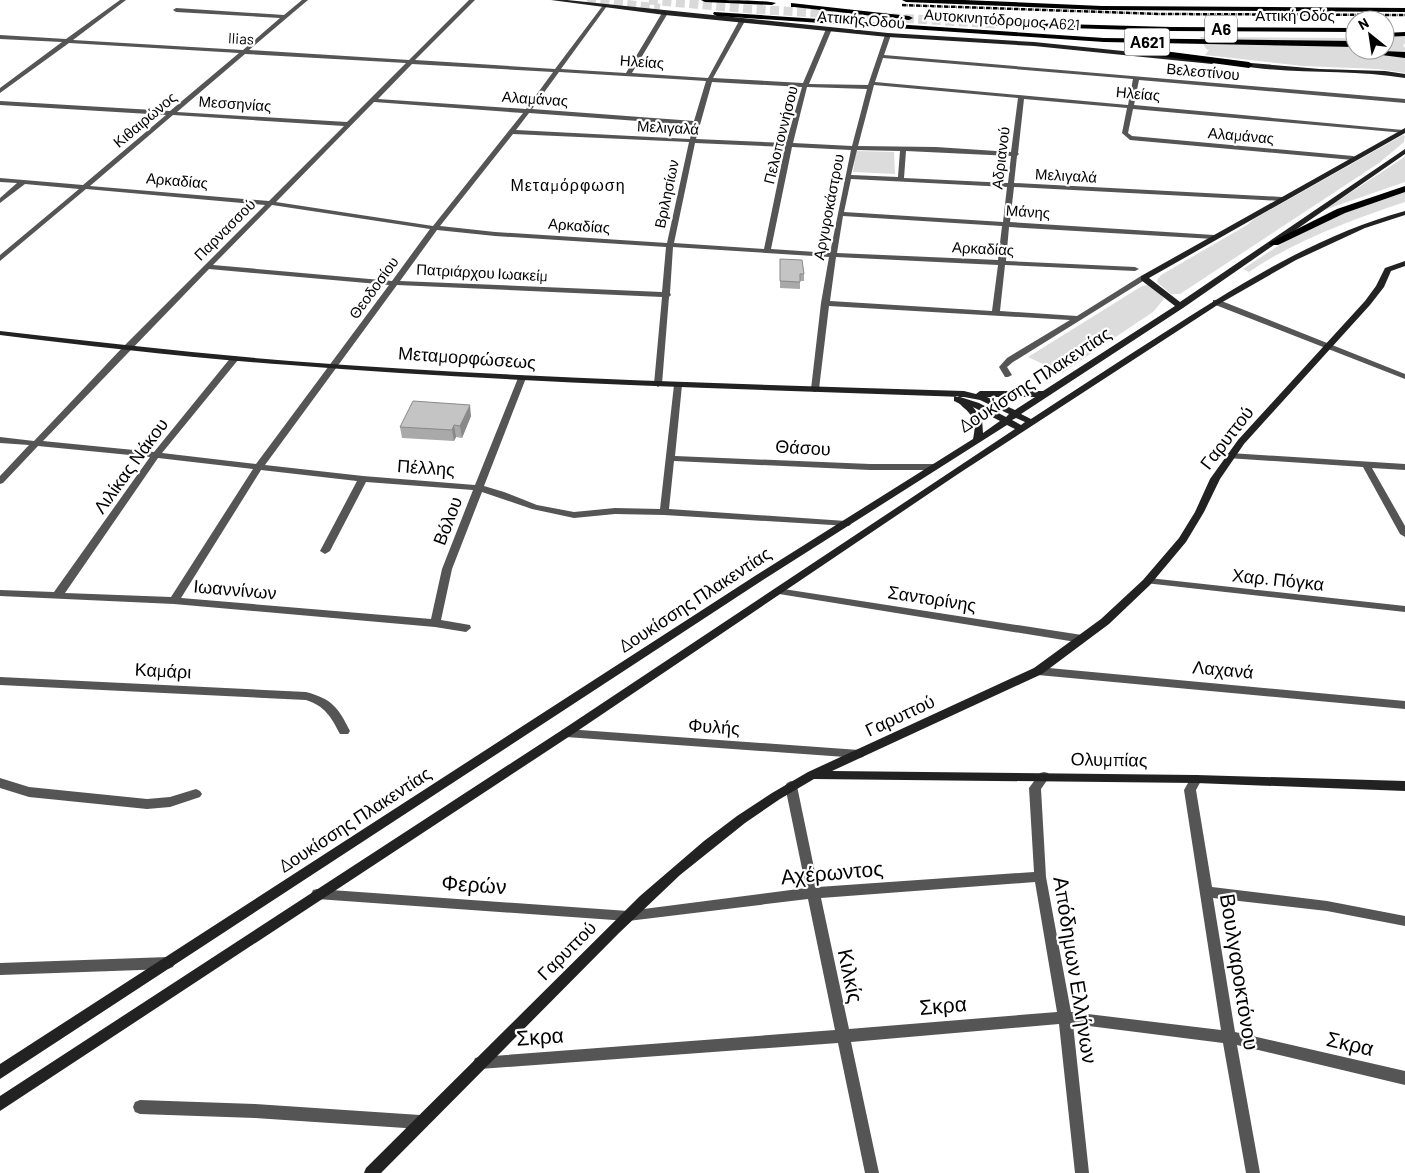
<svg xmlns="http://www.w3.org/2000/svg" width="1405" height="1173" viewBox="0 0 1405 1173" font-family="Barlow,sans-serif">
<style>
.green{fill:#dcdcdc}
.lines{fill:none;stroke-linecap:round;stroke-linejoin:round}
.highway-tunnel{stroke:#d9d9d9;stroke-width:9;stroke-dasharray:9 4.5;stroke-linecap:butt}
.street{fill:#555;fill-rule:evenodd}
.secondary{fill:#222;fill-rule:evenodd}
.highway{fill:#000;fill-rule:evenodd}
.rail{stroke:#000;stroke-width:2.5;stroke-dasharray:4.5 1 0.5 1;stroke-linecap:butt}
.wall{fill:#a9a9a9}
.shaded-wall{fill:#898989}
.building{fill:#c4c4c4;stroke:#898989}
.labels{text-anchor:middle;stroke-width:4.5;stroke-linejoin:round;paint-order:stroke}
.far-street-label{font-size:15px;fill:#000;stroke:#fff}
.shield{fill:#fff;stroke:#4c4c4c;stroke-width:1}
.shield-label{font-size:16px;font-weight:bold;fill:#000}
.far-neighbourhood-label{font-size:16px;letter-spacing:1px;fill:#000;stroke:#fff}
.street-label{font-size:18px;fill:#000;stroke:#fff}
.near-street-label{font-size:21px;fill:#000;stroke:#fff}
</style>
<rect width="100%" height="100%" fill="#fff"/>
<path class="green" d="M1405 36V44L1403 45 1405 48V73L1378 69 1302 66 1205 55 1209 50 1206 49 1200 37 1355 38V50H1385V37Z
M1403 135 1405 136 1404 142 1379 163 1180 294H1171L1158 283 1157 280 1161 275 1247 225 1254 219Z
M856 151 894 152 895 174 853 172Z
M1405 156V182L1324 210 1403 158Z
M1405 190V202C1351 220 1296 240 1249 272L1243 269 1290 238 1320 222Z
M1148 285C1156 288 1160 292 1164 299L1153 312 1062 373 1028 357 1142 286Z"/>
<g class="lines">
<path class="highway-tunnel" d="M587 0 660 8
M649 0 750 9 996 24"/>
<path class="street" d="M120 0H126L73 40 243 50 280 18 176 12 173 10 176 8 284 15 302 0H308L249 50 409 60 469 0H475L415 60 555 69 604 4 607 6 561 69 626 73 662 13 665 11 668 13 632 73 708 78 739 21 742 19 745 21 713 78 803 83 826 29 829 27 832 29 809 84 868 85 885 35 888 33 891 35 884 55 1405 99V103L1139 80 1134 105 1403 130 1405 131V133L1133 109 1128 133 1132 136 1353 156 1356 158 1353 160 1130 140 1122 133 1127 108 1024 99 1018 153 1019 154 1017 156 1014 183 1282 197 1285 199 1282 201 1014 187 1010 222 1214 235 1218 237 1214 239 1009 227 1006 261 1135 267 1139 269 1135 271 1005 265 1000 311 1077 316 1141 276H1147L1148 278 1013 362 1007 367 1012 375 1008 377H1005L999 367 1007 358 1070 320 829 306 819 389 815 392 812 391 811 389 821 303 829 257 673 247 670 293 671 295 669 297 662 384 658 387 654 384 662 297 397 285 265 465 363 476 475 485 518 378 522 376 526 378 484 486 504 492 537 505 574 512 615 508 660 509 674 385 678 382 682 385 675 456 870 464H935L940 467 935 470H870L674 461 669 509 846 521 849 522 851 524 849 526 664 515 615 514 574 518 532 509 482 492 452 569 441 620 470 625 471 628 466 632 435 627 174 604 0 596V590L54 592 150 457 38 446 3 483 0 484V476L29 445 0 443V437L34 441 122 348 265 205 86 189 0 261V255L79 189 25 184 0 203V198L17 183 0 182V178L83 185 166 115 0 105V101L170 111 239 53 69 43 0 93V88L62 42 0 39V35L66 39ZM245 54 406 63 347 122 177 112ZM883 58 1133 79 1128 105 875 82ZM412 64 553 72 526 109 378 99ZM559 72 706 81 694 121 532 109ZM712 82 802 87 786 143 696 139ZM874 85 1018 98 1011 152 936 147 858 146ZM807 87 867 89 852 146 793 143ZM374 102 523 113 433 226 276 202ZM529 113 693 125 690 139 516 130ZM173 115 344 126 269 201 90 186ZM513 134 689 142 667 243 495 232 440 226ZM695 143 785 147 764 249 674 243ZM792 147 851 150 830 253 771 249ZM857 150 900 151 898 177 851 175ZM906 151 1011 156 1008 183 904 178ZM851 179 1007 187 1003 222 844 212ZM272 205 430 229 392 281 213 265ZM843 216 1002 226 998 260 837 253ZM437 230 495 236 666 247 662 292 400 281ZM836 257 998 265 992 311 830 301ZM209 269 389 285 256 464 162 453 238 360 239 358 235 356H232L154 452 43 441ZM158 458 253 469 171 597 65 593ZM261 470 357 481 320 551 325 554 330 551 366 482 473 490 442 569 431 619 181 598Z
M1213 300H1219L1405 374V379L1213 304Z
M1230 453 1405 464V470L1372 468 1405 526V537L1400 534 1363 467 1227 458 1226 456 1227 454Z
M1149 578 1405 606V612L1145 583 1144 581 1145 579Z
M777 588 1082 635 1087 639 1082 643 773 593 772 591Z
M1038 667 1405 701V709L1038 675 1034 674 1033 671 1034 668Z
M0 677 306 692C332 699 338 707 350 731L348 734H340C331 717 325 706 306 700L0 685Z
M566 729 859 750 863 751 865 754 863 757 859 758 566 737 562 736 560 733 562 730Z
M1044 772 1048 773 1050 776 1041 789 1046 877 1071 1012 1221 1030 1184 790 1192 776 1196 775 1200 776 1202 779 1196 790 1212 887 1327 901 1405 916V926L1327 911 1213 898 1235 1032 1405 1071V1085L1237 1045 1260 1173H1246L1223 1043 1073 1024 1089 1173H1075L1059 1024 851 1042 879 1173H865L838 1043 480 1069 475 1068 473 1063 475 1058 480 1057 835 1030 808 899 628 921 317 899 313 898 311 894 313 890 317 889 628 911 806 888 785 786 787 783 791 781 795 783 797 786 818 887 1034 872 1029 788 1040 773ZM1035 882 1057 1012 849 1029 821 898Z
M0 778 29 787 147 799 170 797 196 789 200 791 202 794 200 797 170 807 147 809 29 797 0 788Z
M168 957 173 959 175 963 173 967 168 969 0 975V963Z
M140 1100 255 1104 420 1115 425 1117 427 1122 425 1127 420 1129 255 1118 140 1114 135 1112 133 1107 135 1102Z"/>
<path class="secondary" d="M551 0H567L888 33 1034 42 1212 60 1215 62 1212 64 1034 46 888 37 665 15Z
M1239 62 1320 69 1385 71 1405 74V78C1350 69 1292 75 1237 65V63Z
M1405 128V133L1149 278 1180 302 1405 149V154L1183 308 1021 414 1031 419C1075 390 1118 362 1162 334 1238 285 1317 235 1405 211V215L1365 228 1296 260 1219 304 958 474 570 736 0 1111V1096L562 730 1015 429 1007 425 766 578 0 1079V1064L758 574 973 439C976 426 975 417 964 408 960 404 959 403 954 401V397L957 396 979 403 1006 417 1009 414 980 400 964 397C739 389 514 383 290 365 193 358 96 347 0 335V331C96 342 193 353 290 361 514 378 739 384 964 391L976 394 980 391H1043L1175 306 1141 280V276ZM987 397H1035L1015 410ZM973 407 1000 421 983 433 982 419ZM1016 418 1025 422 1021 425 1012 420Z
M1405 261V266L1391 271 1384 287 1370 305 1244 444 1220 479 1204 512 1186 542 1150 585 1109 624 1042 674 832 771 1196 775 1405 781V791L1196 783 814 779 780 799 745 823 680 875 619 933 381 1173H364L366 1168 640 896 704 841 737 816 772 793 808 772 1034 668 1101 619 1143 580 1179 538 1195 512 1210 479 1238 440 1365 301 1376 286 1385 268Z"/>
<path class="highway" d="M701 0C715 0 767 0 776 3L772 5 705 2Z
M902 0H964L1102 6 1405 8V12L1102 10 906 2Z
M791 3 909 16 913 18 909 20 794 7H791Z
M714 12 1104 38 1355 41V47L1104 42 717 16 713 14Z
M993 22 1171 27 1355 28V32L1171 31 996 26H993Z
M1405 32V36L1385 37V33Z
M1133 47 1249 62 1253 65 1249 68 1130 52 1129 50Z
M1362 50 1405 52V58L1366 53Z
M1405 186V192L1345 213 1278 245H1270L1269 243 1337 209Z"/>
<path class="rail" d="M902 5 1159 14 1405 15"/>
</g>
<path class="wall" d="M780 259 804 274V281H800V289L780 288Z
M471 416 462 438 456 437 454 441 402 438 400 427Z"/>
<path class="shaded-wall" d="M470 405 471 416 462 438 460 426Z
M454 425 456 437 454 441 452 430Z"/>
<path class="building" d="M780 259 802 260 804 274H800V282L780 281Z
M413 401 470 405 460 426 454 425 452 430 400 427Z"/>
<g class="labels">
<g class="far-street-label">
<text x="1295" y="21">Αττική Οδός</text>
<text transform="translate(861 20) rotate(5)" y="5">Αττικής Οδού</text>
<text transform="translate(1002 20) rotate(4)" y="5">Αυτοκινητόδρομος Α621</text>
<text transform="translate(241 39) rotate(3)" y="5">Ilias</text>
<text transform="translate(642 62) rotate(4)" y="5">Ηλείας</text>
<text transform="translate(1203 72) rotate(5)" y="5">Βελεστίνου</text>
<text transform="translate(1138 94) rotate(5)" y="5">Ηλείας</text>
<text transform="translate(535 99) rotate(4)" y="5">Αλαμάνας</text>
<text transform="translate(235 104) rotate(4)" y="5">Μεσσηνίας</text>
<text transform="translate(145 120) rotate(-40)" y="5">Κιθαιρώνος</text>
<text transform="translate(668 128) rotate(3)" y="5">Μελιγαλά</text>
<text transform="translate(781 135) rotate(-76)" y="5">Πελοποννήσου</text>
<text transform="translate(1241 136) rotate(5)" y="5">Αλαμάνας</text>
<text transform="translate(1001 158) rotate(-83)" y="5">Αδριανού</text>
<text transform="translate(1066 176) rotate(3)" y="5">Μελιγαλά</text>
<text transform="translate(177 181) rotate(5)" y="5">Αρκαδίας</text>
<text transform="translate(667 194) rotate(-78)" y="5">Βριλησίων</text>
<text transform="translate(829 207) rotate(-79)" y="5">Αργυροκάστρου</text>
<text transform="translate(1028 212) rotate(4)" y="5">Μάνης</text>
<text transform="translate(579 226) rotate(4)" y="5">Αρκαδίας</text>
<text transform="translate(225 230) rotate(-45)" y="5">Παρνασσού</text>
<text transform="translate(983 249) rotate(3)" y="5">Αρκαδίας</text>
<text transform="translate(482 273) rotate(3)" y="5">Πατριάρχου Ιωακείμ</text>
<text transform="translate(374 288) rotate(-54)" y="5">Θεοδοσίου</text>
</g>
<g class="shield">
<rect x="1205" y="15.5" width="32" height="27" rx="4"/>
<rect x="1124.5" y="28.5" width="45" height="27" rx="4"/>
</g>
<g class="shield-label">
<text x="1221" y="35">Α6</text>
<text x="1147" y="48">Α621</text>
</g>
<g class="far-neighbourhood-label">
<text x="568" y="191">Μεταμόρφωση</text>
</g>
<g class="street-label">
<text transform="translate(467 358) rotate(4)" y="6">Μεταμορφώσεως</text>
<text transform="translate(1035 380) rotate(-33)" y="6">Δουκίσσης Πλακεντίας</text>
<text transform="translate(1227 438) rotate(-52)" y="6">Γαρυττού</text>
<text transform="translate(803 448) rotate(3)" y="6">Θάσου</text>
<text transform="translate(131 466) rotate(-54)" y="6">Λιλίκας Νάκου</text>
<text transform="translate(426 468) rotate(4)" y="6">Πέλλης</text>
<text transform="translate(448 521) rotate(-69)" y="6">Βόλου</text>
<text transform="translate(1278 580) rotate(6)" y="6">Χαρ. Πόγκα</text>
<text transform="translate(235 590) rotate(5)" y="6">Ιωαννίνων</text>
<text transform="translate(932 599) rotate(9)" y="6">Σαντορίνης</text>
<text transform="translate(695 600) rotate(-33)" y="6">Δουκίσσης Πλακεντίας</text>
<text transform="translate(1223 670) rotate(5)" y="6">Λαχανά</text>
<text transform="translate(163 671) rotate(3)" y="6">Καμάρι</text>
<text transform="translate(900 716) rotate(-25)" y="6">Γαρυττού</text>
<text transform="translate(714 727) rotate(4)" y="6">Φυλής</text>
<text transform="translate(1109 760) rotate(1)" y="6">Ολυμπίας</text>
<text transform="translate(355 820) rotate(-33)" y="6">Δουκίσσης Πλακεντίας</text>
<text transform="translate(567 951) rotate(-45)" y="6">Γαρυττού</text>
</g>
<g class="near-street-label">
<text transform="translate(832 873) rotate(-5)" y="7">Αχέρωντος</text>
<text transform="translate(474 885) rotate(4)" y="7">Φερών</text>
<text transform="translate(1075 970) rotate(81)" y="7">Απόδημων Ελλήνων</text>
<text transform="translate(1239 972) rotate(81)" y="7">Βουλγαροκτόνου</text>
<text transform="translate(850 976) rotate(78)" y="7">Κιλκίς</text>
<text transform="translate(943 1006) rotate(-5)" y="7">Σκρα</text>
<text transform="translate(540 1037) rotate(-4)" y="7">Σκρα</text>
<text transform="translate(1350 1044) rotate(13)" y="7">Σκρα</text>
</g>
</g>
<g transform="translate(1370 35) rotate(330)"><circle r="24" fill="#ffffff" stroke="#999999"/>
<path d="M0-4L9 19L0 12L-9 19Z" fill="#000000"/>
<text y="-8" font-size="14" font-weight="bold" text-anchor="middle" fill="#000000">N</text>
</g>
</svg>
